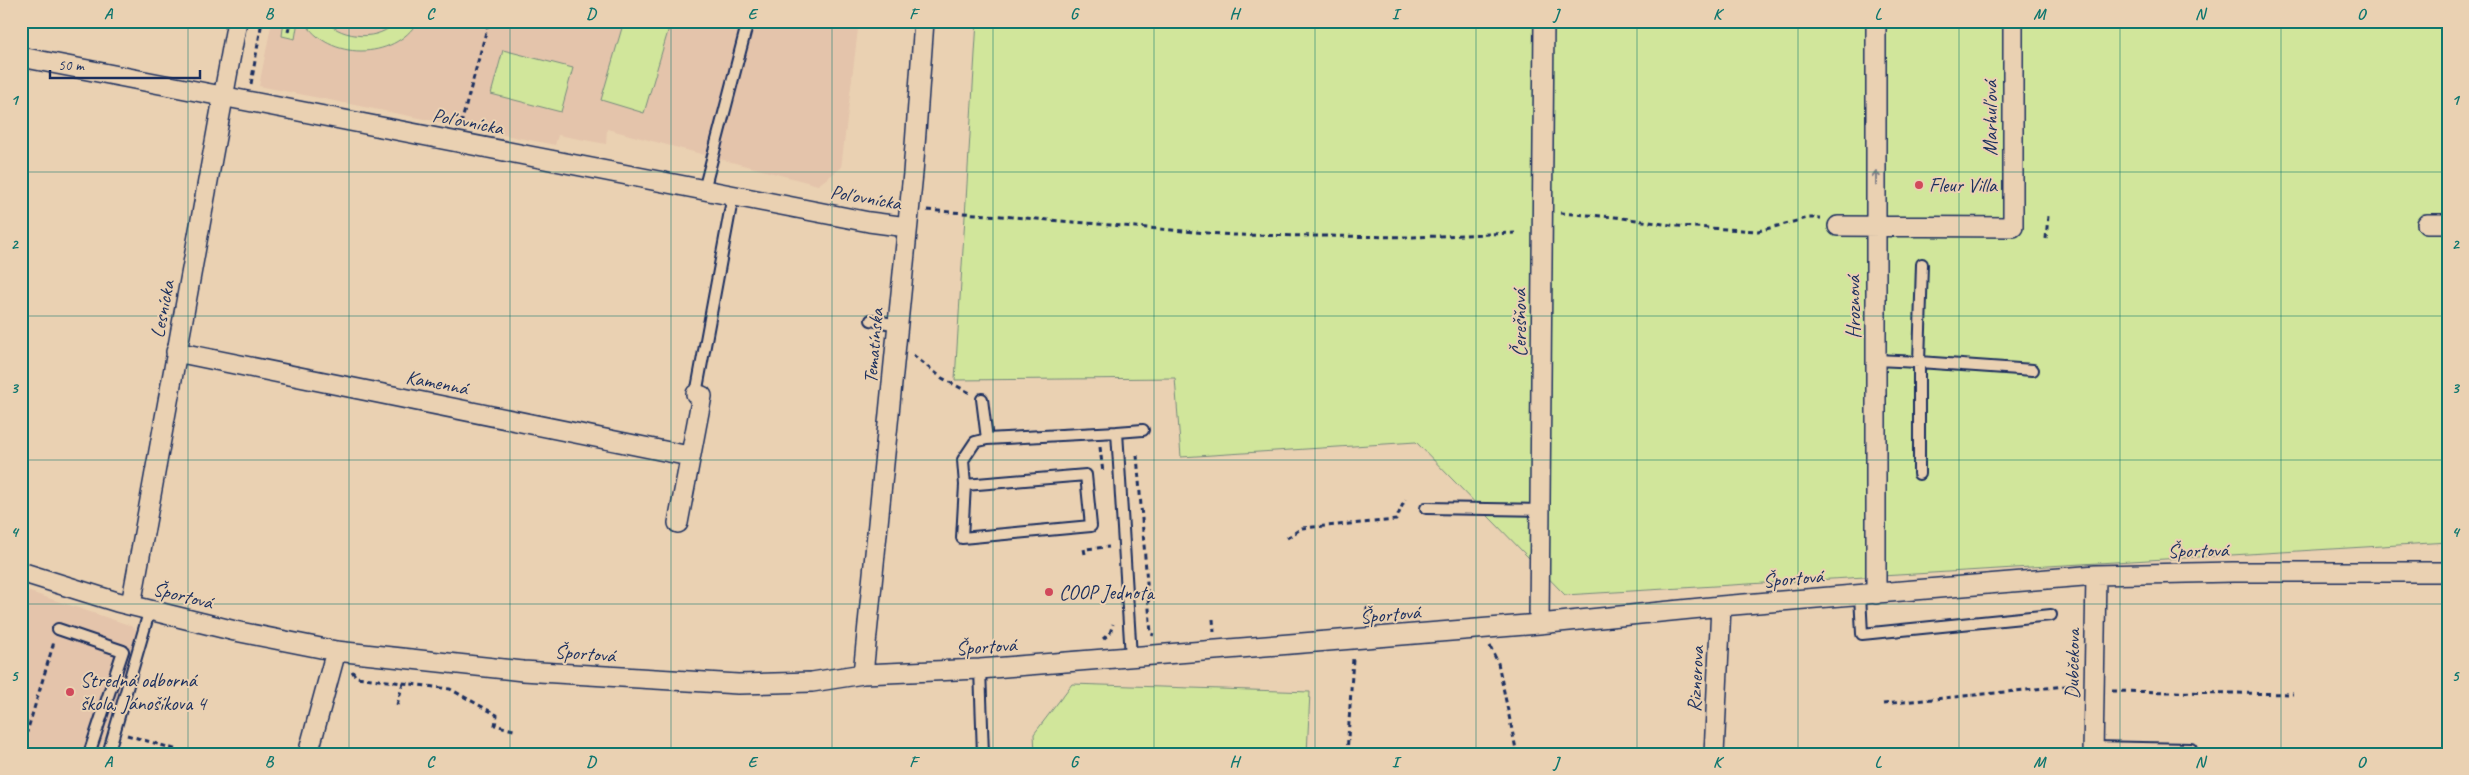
<svg xmlns="http://www.w3.org/2000/svg" width="2469" height="775" viewBox="0 0 2469 775" font-family="Caveat,sans-serif">
<style>
.built{fill:#e4c4ab}
.green{fill:#d1e69b;stroke:#768a7c}
.lines{fill:none;stroke-linecap:round;stroke-linejoin:round}
.lane-casing{stroke:#1b2f5e;stroke-width:14}
.street-casing{stroke:#1b2f5e;stroke-width:22}
.path{stroke:#1b2f5e;stroke-width:3;stroke-dasharray:5 4;stroke-linecap:butt}
.lane{stroke:#ead1b2;stroke-width:10}
.street{stroke:#ead1b2;stroke-width:19}
.oneway{stroke:#828088}
.grid{fill:none;stroke:#0f766e;stroke-width:1;stroke-opacity:0.55}
.poi-dot{fill:#d1495b;stroke:#ead1b2;stroke-width:2}
.labels{text-anchor:middle;stroke-width:4;stroke-linejoin:round;paint-order:stroke}
.street-label{font-size:20px;fill:#1b2f5e;stroke:#ead1b2}
.poi-label{font-size:20px;fill:#1b2f5e;stroke:#ead1b2;text-anchor:start}
.neatline{fill:none;stroke:#0f766e;stroke-width:2}
.grid-label{font-size:16px;text-anchor:middle;font-weight:bold;fill:#0f766e}
</style>
<rect width="100%" height="100%" fill="#ead1b2"/>
<filter id="ink" filterUnits="userSpaceOnUse"><feTurbulence type="fractalNoise" baseFrequency=".02" numOctaves="2"/><feDisplacementMap in="SourceGraphic" scale="10" xChannelSelector="R" yChannelSelector="G"/><feConvolveMatrix kernelMatrix="1 2 1 2 8 2 1 2 1" color-interpolation-filters="sRGB"/></filter>
<g filter="url(#ink)">
<path class="built" d="M272 21H859L841 168 818 185 607 129 606 144 558 135 555 145 259 86Z
M21 589 129 625 139 631 99 754H21Z"/>
<path class="green" d="M284 21H298L295 39 282 36Z
M304 21H325C344 39 379 42 397 21H418C394 61 328 61 304 21Z
M624 21H671L644 113 601 100Z
M977 21H2448V542L1565 595 1416 442 1181 457 1175 378 955 380Z
M503 50 573 68 561 112 491 94Z
M1072 684 1310 692 1307 754H1035L1034 734Z"/>
<g class="lines">
<defs>
<path id="lane" d="M704 190 748 21
M1922 264 1919 362 2033 370
M871 320 898 325
M1876 360 1919 362V474
M696 394 733 195
M982 399 987 439
M1117 432 1143 430
M965 485 962 538 1091 526 1086 475 965 485 963 460 975 442 987 439 1117 432 1131 657
M1426 508 1540 510
M1860 595 1862 634 2051 615
M58 629 123 651 89 754
M980 669 983 754
M2093 747 2191 749
M108 754 150 609"/>
<path id="street" d="M1876 21V594
M21 57 869 222 907 227
M2427 224H2448
M1838 226 2013 227V21
M176 352 689 456
M678 523 702 396 696 394
M21 572 117 602 235 631 336 651 523 671 738 684 812 682 863 674 980 669 1539 624 1721 606 2096 575 2233 572H2448
M131 605 237 21
M1539 624 1544 21
M863 674 913 173 924 21
M308 754 336 651
M1714 754 1721 606
M2093 754 2096 575"/>
</defs>
<use href="#lane" class="lane-casing"/>
<use href="#street" class="street-casing"/>
<path class="path" d="M288 32 291 21
M251 84 262 21
M461 124 489 21
M927 210 1233 235 1413 237 1515 233
M1560 213 1615 217 1678 226 1758 231 1808 218H1821
M2046 239 2048 216
M913 355 942 378 970 393
M1100 447 1103 473
M1137 455 1151 634 1154 635
M1287 538 1302 528 1396 520 1405 499
M1085 554 1084 549 1109 547
M1367 607V620
M1213 619 1214 632
M1103 639 1110 633 1113 624
M1490 646 1498 663 1517 754
M352 671 356 677 450 689 497 715 495 725 517 731
M2112 691 2293 694
M1883 704 2076 685
M397 705 403 683
M127 735 191 754
M21 752 54 642
M1347 754 1353 658"/>
<use href="#lane" class="lane"/>
<use href="#street" class="street"/>
</g>
<defs><path id="oneway-shaft" d="M-6 0H5M1.5-3L5.5 0L1.5 3" fill="none" stroke-width="1.6" stroke-linecap="round" stroke-linejoin="round" transform="scale(1.25)"/></defs>
<use class="oneway" href="#oneway-shaft" transform="translate(1876 178) rotate(-90)"/>
</g>
<path class="grid" d="M188 21V754M349 21V754M510 21V754M671 21V754M832 21V754M993 21V754M1154 21V754M1315 21V754M1476 21V754M1637 21V754M1798 21V754M1959 21V754M2120 21V754M2281 21V754M21 172H2448M21 316H2448M21 460H2448M21 604H2448"/>
<g class="poi-dot">
<circle cx="1919" cy="185" r="5"/>
<circle cx="1049" cy="592" r="5"/>
<circle cx="70" cy="692" r="5"/>
</g>
<g class="labels">
<g class="street-label">
<text transform="translate(1990 118) rotate(-90)" y="7">Marhuľová</text>
<text transform="translate(468 121) rotate(11)" y="7">Poľovnícka</text>
<text transform="translate(866 197) rotate(10)" y="7">Poľovnícka</text>
<text transform="translate(1853 307) rotate(-90)" y="7">Hroznová</text>
<text transform="translate(162 309) rotate(-79)" y="7">Lesnícka</text>
<text transform="translate(1519 323) rotate(-90)" y="7">Čerešňová</text>
<text transform="translate(873 346) rotate(-85)" y="7">Tematínska</text>
<text transform="translate(437 382) rotate(11)" y="7">Kamenná</text>
<text transform="translate(2198 550) rotate(-1)" y="7">Športová</text>
<text transform="translate(1793 578) rotate(-5)" y="7">Športová</text>
<text transform="translate(183 595) rotate(14)" y="7">Športová</text>
<text transform="translate(1390 614) rotate(-5)" y="7">Športová</text>
<text transform="translate(986 646) rotate(-4)" y="7">Športová</text>
<text transform="translate(585 653) rotate(4)" y="7">Športová</text>
<text transform="translate(2072 664) rotate(-89)" y="7">Dubčekova</text>
<text transform="translate(1695 679) rotate(-87)" y="7">Riznerova</text>
</g>
<g class="poi-label">
<text x="1929" y="192">Fleur Villa</text>
<text x="1059" y="599">COOP Jednota</text>
<text x="80" y="687">Stredná odborná<tspan x="80" dy="23">škola, Jánošíkova 4</tspan></text>
</g>
</g>
<rect width="2469" height="775" fill="none" stroke="#ead1b2" stroke-width="55"/>
<path d="M50 70v8h150v-8" fill="none" stroke="#1b2f5e" stroke-width="2.5"/>
<text x="58" y="70" font-size="15" fill="#1b2f5e" stroke="#ead1b2" stroke-width="4" paint-order="stroke">50 m</text>
<rect x="28" y="28" width="2414" height="720" class="neatline"/>
<g class="grid-label">
<text x="108" y="19">A</text>
<text x="269" y="19">B</text>
<text x="430" y="19">C</text>
<text x="591" y="19">D</text>
<text x="752" y="19">E</text>
<text x="913" y="19">F</text>
<text x="1074" y="19">G</text>
<text x="1234" y="19">H</text>
<text x="1395" y="19">I</text>
<text x="1556" y="19">J</text>
<text x="1717" y="19">K</text>
<text x="1878" y="19">L</text>
<text x="2039" y="19">M</text>
<text x="2200" y="19">N</text>
<text x="2361" y="19">O</text>
<text x="14" y="105">1</text>
<text x="2455" y="105">1</text>
<text x="14" y="249">2</text>
<text x="2455" y="249">2</text>
<text x="14" y="393">3</text>
<text x="2455" y="393">3</text>
<text x="14" y="537">4</text>
<text x="2455" y="537">4</text>
<text x="14" y="681">5</text>
<text x="2455" y="681">5</text>
<text x="108" y="767">A</text>
<text x="269" y="767">B</text>
<text x="430" y="767">C</text>
<text x="591" y="767">D</text>
<text x="752" y="767">E</text>
<text x="913" y="767">F</text>
<text x="1074" y="767">G</text>
<text x="1234" y="767">H</text>
<text x="1395" y="767">I</text>
<text x="1556" y="767">J</text>
<text x="1717" y="767">K</text>
<text x="1878" y="767">L</text>
<text x="2039" y="767">M</text>
<text x="2200" y="767">N</text>
<text x="2361" y="767">O</text>
</g>
</svg>
